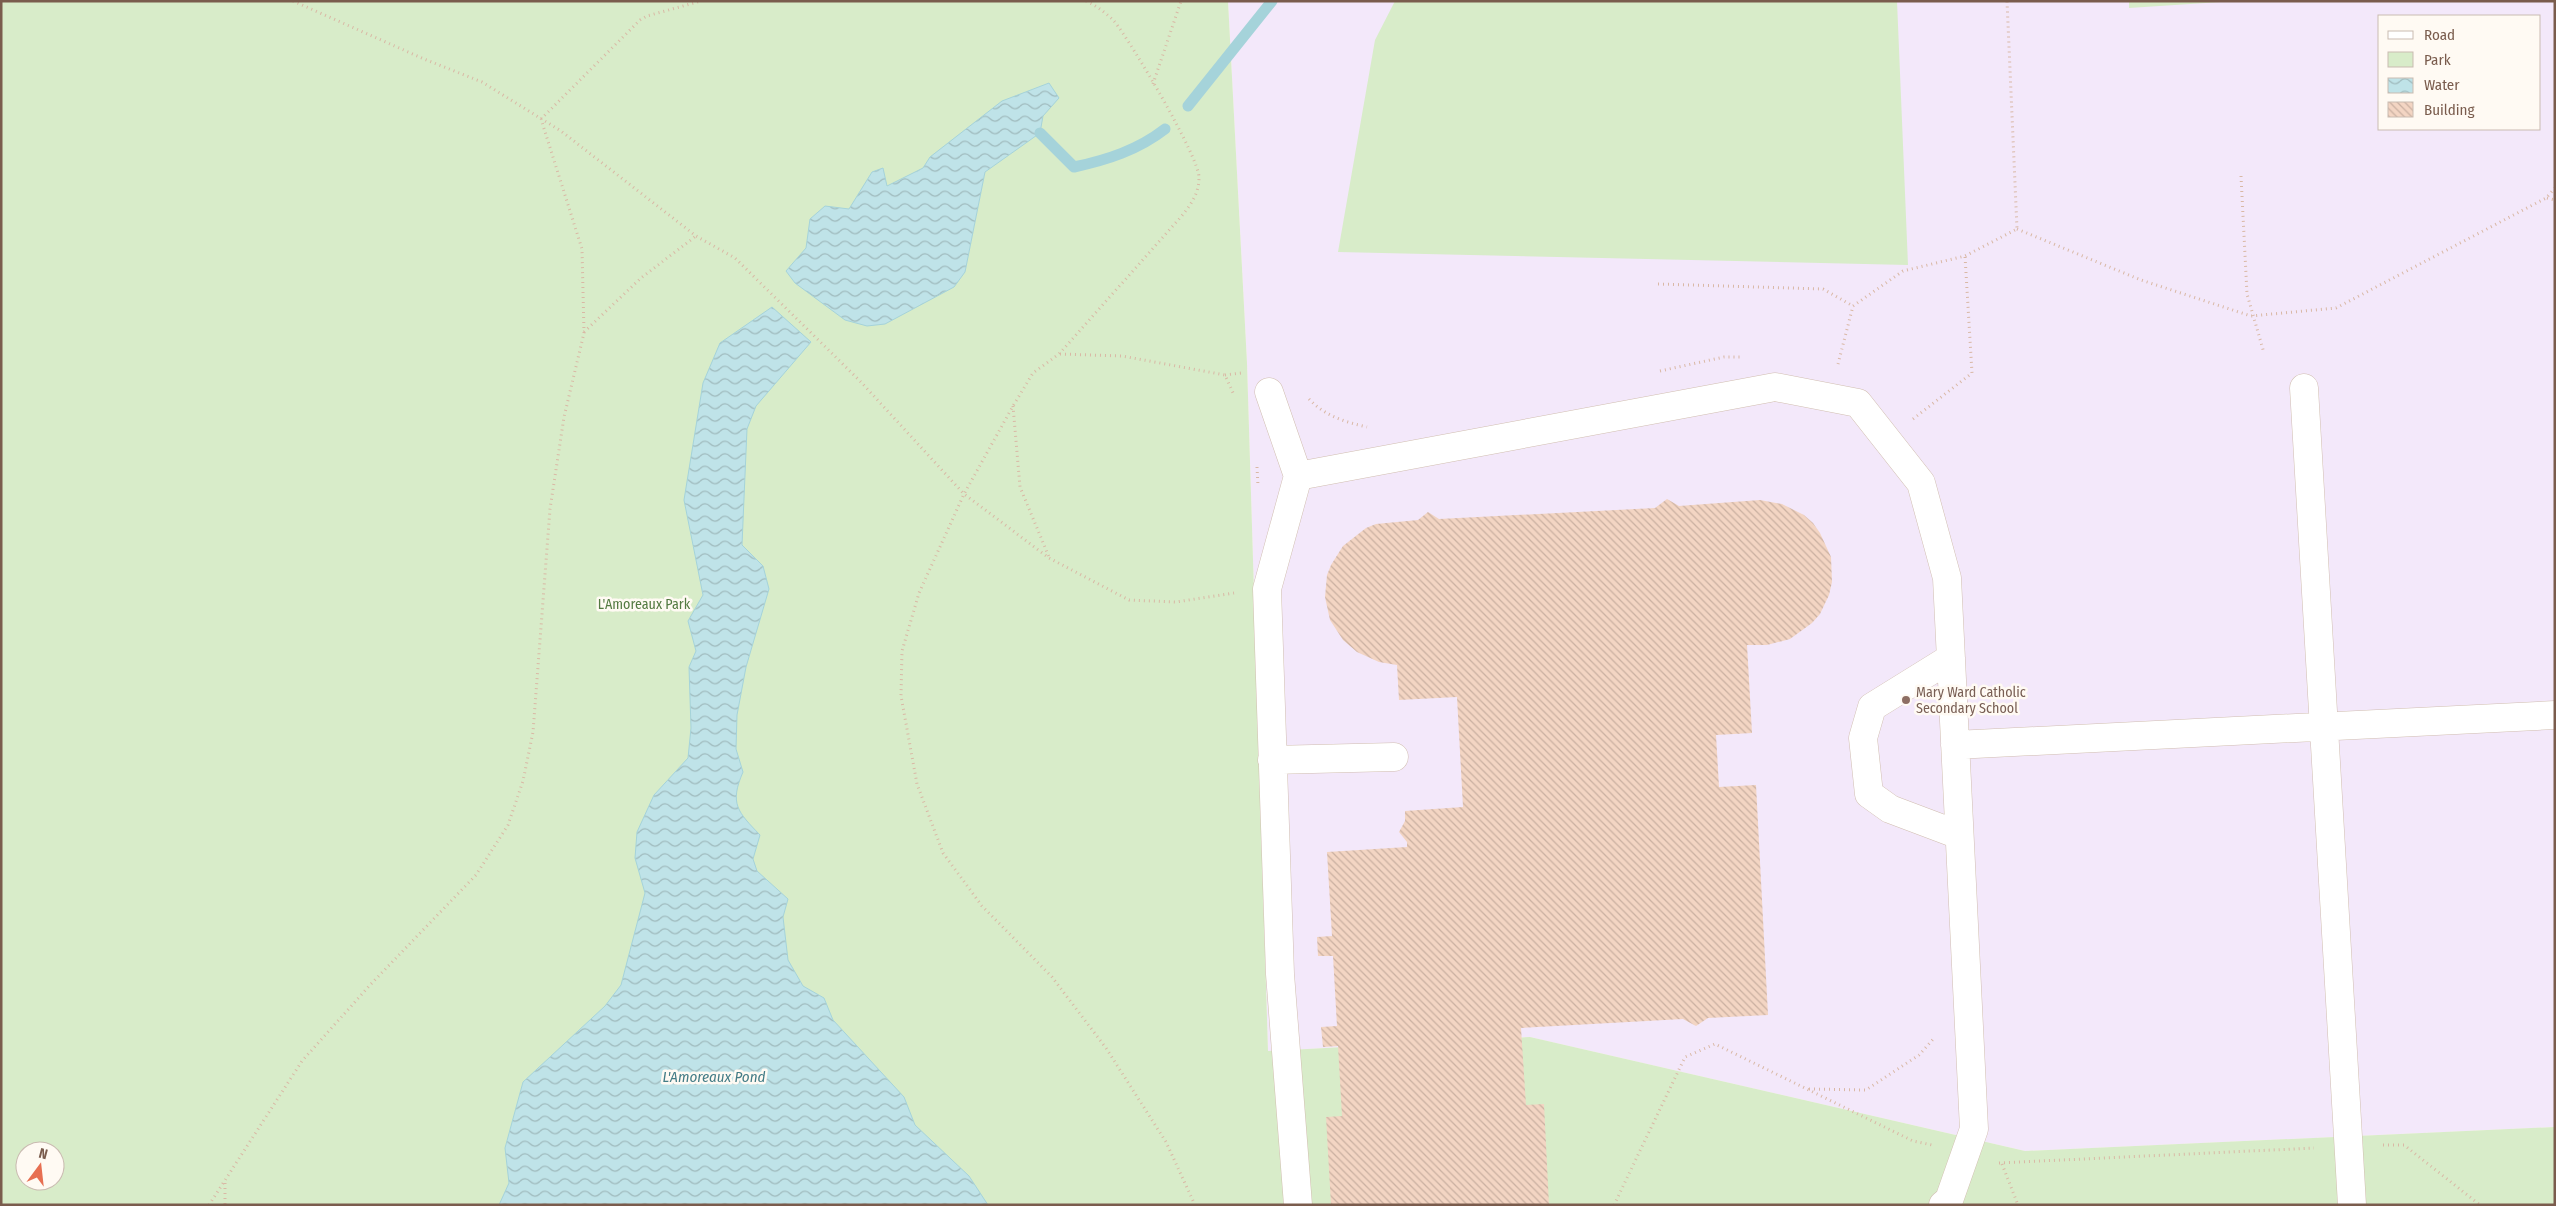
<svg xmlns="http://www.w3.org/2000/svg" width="2556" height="1206" viewBox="0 0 2556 1206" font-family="'Fira Sans Condensed',sans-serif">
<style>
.education{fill:#f3e8fa;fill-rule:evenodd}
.park{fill:#d8ecc9;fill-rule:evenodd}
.water{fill:url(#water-waves);stroke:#a5d3da}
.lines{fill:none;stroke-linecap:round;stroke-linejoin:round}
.stream{stroke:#a5d3da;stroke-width:11}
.building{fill:url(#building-back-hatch)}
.minor-casing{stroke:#d1beb0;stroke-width:29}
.path{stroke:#d9b8a5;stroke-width:3;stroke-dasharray:1 4;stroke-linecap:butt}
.minor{stroke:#fff;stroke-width:28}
.education-dot{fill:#8d6e63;stroke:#fffaf3;stroke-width:2}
.labels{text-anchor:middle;stroke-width:5;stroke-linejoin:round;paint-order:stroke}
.park-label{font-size:14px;fill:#537a41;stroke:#fffaf3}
.education-label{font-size:14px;fill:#785e54;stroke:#fffaf3;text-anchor:start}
.water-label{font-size:15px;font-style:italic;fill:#437c86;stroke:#fffaf3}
</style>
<defs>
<pattern id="water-waves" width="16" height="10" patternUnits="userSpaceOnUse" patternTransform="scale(1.25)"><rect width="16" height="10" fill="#bfe3e8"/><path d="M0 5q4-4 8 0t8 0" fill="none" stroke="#a0bbbe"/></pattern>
<pattern id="building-back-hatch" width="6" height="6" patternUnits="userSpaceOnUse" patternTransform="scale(1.25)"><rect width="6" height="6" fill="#f3d5c3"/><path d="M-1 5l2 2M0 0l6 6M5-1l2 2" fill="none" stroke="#cab0a1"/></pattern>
</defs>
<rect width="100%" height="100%" fill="#fdf6ec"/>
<path class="education" d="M1228 1H2555V1127L2025 1151 1530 1037 1268 1051 1247 363ZM2380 16H2540V129H2380Z"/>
<path class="park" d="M1 1H1228L1247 363 1268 1051 1530 1037 2025 1151 2555 1127V1205H1ZM25 1151H55V1181H25Z
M1395 1H1897L1908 265 1338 252 1375 40Z
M2129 1H2236L2129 8Z"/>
<path class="water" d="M1049 83 1059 98 1043 116 1040 133 985 172 965 272 954 287 885 324 867 326 845 320 795 283 786 271 806 248 810 219 825 206 849 209 872 172 883 168 887 186 923 168 930 157 1002 101Z
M772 307 811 342 756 406 747 429 742 545 763 566 769 589 746 667 737 715 736 749 743 772C729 804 738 812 760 835L753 859 757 871 788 899 783 917 788 960 803 986 824 998 833 1020 904 1097 915 1125 969 1176 988 1205H499L509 1183 505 1148 523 1082 605 1006 621 985 645 893 635 858 637 832 654 795 688 758 691 728 689 667 696 651 688 621 703 595 684 500 703 383 720 343Z"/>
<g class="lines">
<path class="stream" d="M1188 106 1272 1
M1040 133 1074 167C1107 160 1138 150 1165 129"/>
</g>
<path class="building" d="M1667 499 1679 506 1760 500 1782 504 1804 515 1813 523 1820 533 1831 557 1832 582 1829 595 1820 614 1812 623 1790 639 1767 645H1747L1752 733 1716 735 1719 787 1756 785 1768 1015 1708 1018 1696 1026 1683 1019 1521 1028 1526 1105 1544 1104 1549 1205H1331L1326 1117 1342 1116 1338 1046 1323 1047 1321 1027 1337 1026 1333 956H1318L1317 937 1332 936 1327 852 1407 847V842L1399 832 1405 821V811L1463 807 1457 697 1399 700 1397 665 1379 662 1357 652 1343 640 1330 620 1325 597 1327 575 1331 565 1343 546 1366 528 1376 524 1418 520 1428 512 1439 519 1655 508Z"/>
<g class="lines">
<defs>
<path id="minor" d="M2304 388 2352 1205
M1269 392 1298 476
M1951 658 1872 707 1863 738 1869 794 1890 809 1959 835
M1955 745 2555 715
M1272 760 1394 757
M1298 1205 1280 974 1267 589 1298 476 1775 387 1858 403 1921 483 1947 578 1974 1129 1949 1200 1943 1205"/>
</defs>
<use href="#minor" class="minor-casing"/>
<path class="path" d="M293 1 424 59 482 82 561 131 696 236 735 258 860 381 964 494 1049 558 1129 600 1176 602 1234 593
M1086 1C1097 6 1106 13 1114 21 1130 40 1200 158 1199 178 1199 194 1190 206 1180 218L1059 354 1033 373 1013 406 964 494 919 593 902 651 901 696 917 784 943 853 982 906 1052 977 1106 1048 1166 1142 1195 1205
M1153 84 1181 1
M541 119 640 20 647 16 701 1
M2241 176 2247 294 2264 353
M2547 198 2555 200
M2017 229 2141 280 2251 316 2336 308 2546 198 2555 188
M1658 284 1823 289 1853 306
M584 332 641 278 696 236
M1060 354 1122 356 1225 375 1234 395
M1838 364 1853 306 1903 271 1965 256 2017 229 2007 1
M1660 371 1724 357H1740
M1225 375 1241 373
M1309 399C1325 416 1345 422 1367 427
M1013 406 1020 487 1049 557
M1913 419 1972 373 1965 256
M1257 467 1258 486
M1809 1089 1866 1090 1919 1055 1935 1037
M2383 1145H2404L2480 1205
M1999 1163 2314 1148
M2002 1164 2018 1205
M225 1183V1205
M209 1205 302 1061 371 984 476 875 508 825 523 781 533 732 550 509 564 417 584 333 582 249 541 119
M1614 1205 1685 1057 1715 1044 1913 1141 1932 1145"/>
<use href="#minor" class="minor"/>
</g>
<circle class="education-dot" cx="1906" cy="700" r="5"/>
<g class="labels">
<g class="park-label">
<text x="644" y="609">L'Amoreaux Park</text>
</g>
<g class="education-label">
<text x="1916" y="697">Mary Ward Catholic<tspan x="1916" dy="16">Secondary School</tspan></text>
</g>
<g class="water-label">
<text x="714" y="1082">L'Amoreaux Pond</text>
</g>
</g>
<rect width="2556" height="1206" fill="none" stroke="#7a5c4d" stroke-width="5"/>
<rect x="2378" y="15" width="162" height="115" fill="#fffaf3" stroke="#cabbb1"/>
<rect x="2388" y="31" width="25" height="8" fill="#ffffff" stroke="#cabbb1"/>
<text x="2424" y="40" font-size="15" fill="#7a5c4d">Road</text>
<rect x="2388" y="52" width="25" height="15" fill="#d8ecc9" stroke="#cabbb1"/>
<text x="2424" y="65" font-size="15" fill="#7a5c4d">Park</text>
<rect x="2388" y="78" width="25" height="15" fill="url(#water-waves)" stroke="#cabbb1"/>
<text x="2424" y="90" font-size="15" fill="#7a5c4d">Water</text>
<rect x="2388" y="102" width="25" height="15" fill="url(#building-back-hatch)" stroke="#cabbb1"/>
<text x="2424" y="115" font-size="15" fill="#7a5c4d">Building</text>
<g transform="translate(40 1166) rotate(15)"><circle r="24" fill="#fffaf3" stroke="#cabbb1"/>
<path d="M0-4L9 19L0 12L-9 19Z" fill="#e76f51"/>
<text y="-8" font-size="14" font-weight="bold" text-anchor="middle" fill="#7a5c4d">N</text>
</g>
</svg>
